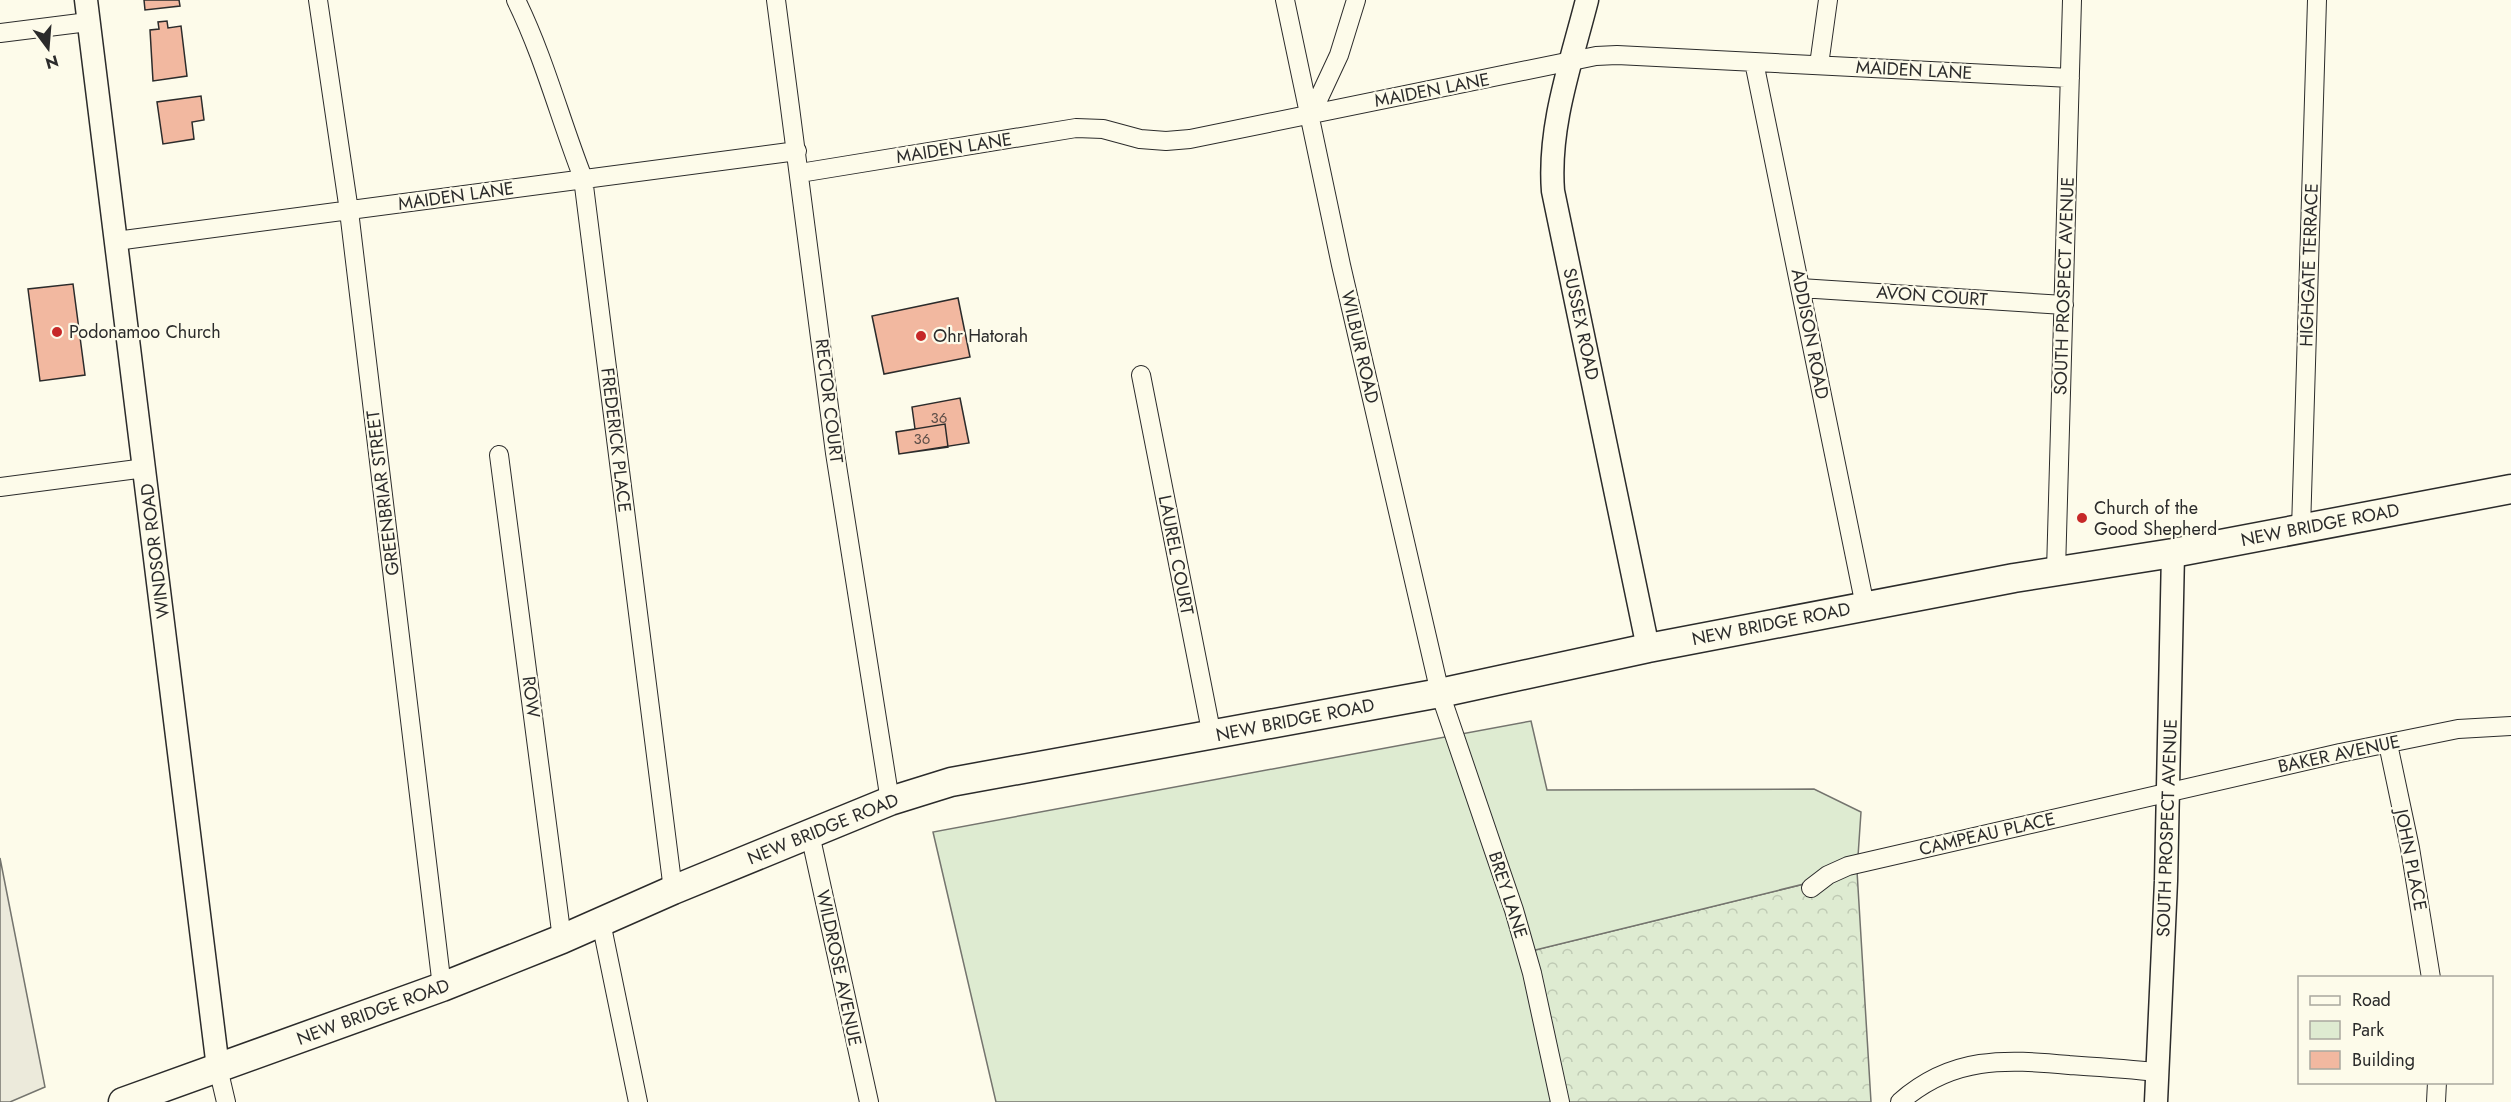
<svg xmlns="http://www.w3.org/2000/svg" width="2511" height="1102" viewBox="0 0 2511 1102" font-family="Jost,sans-serif">
<style>
.forest{fill:url(#forest-crowns);stroke:#74746e;stroke-width:1.5}
.park{fill:#deebd1;stroke:#74746e;stroke-width:1.5}
.parking{fill:#eceadb;stroke:#74746e;stroke-width:1.5}
.building{fill:#f2b8a0;stroke:#2b2b2b;stroke-width:1.5}
.lines{fill:none;stroke-linecap:round;stroke-linejoin:round}
.minor-casing{stroke:#2b2b2b;stroke-width:20}
.tertiary-casing{stroke:#2b2b2b;stroke-width:25}
.primary-casing{stroke:#2b2b2b;stroke-width:31}
.minor{stroke:#fdfbea;stroke-width:18}
.tertiary{stroke:#fdfbea;stroke-width:22}
.primary{stroke:#fdfbea;stroke-width:28}
.poi-dot{fill:#c62828;stroke:#fdfbea;stroke-width:2}
.labels{text-anchor:middle;stroke-width:4.5;stroke-linejoin:round;paint-order:stroke}
.number-label{font-size:15px;fill:#5d4e48}
.street-label{font-size:18px;fill:#2b2b2b;stroke:#fdfbea}
.poi-label{font-size:18px;fill:#2b2b2b;stroke:#fdfbea;text-anchor:start}
</style>
<defs>
<pattern id="forest-crowns" width="20" height="18" patternUnits="userSpaceOnUse" patternTransform="scale(1.5)"><rect width="20" height="18" fill="#deebd1"/><path d="M2 6a3 3 0 1 1 6 0M12 15a3 3 0 1 1 6 0" fill="none" stroke="#bfcab4"/></pattern>
</defs>
<rect width="100%" height="100%" fill="#fdfbea"/>
<path class="forest" d="M1857 871 1871 1102H1565L1523 953Z"/>
<path class="park" d="M1531 721 1547 790 1814 789 1861 812 1857 871 1523 953 1565 1102H996L933 832Z"/>
<path class="parking" d="M0 858 45 1087 10 1102H0Z"/>
<path class="building" d="M144 0H179L180 6 145 10Z
M167 21 168 28 181 26 187 76 153 81 150 30 159 29 158 22Z
M201 96 204 120 192 122 194 139 163 144 157 102Z
M73 284 85 375 40 381 28 289Z
M958 298 970 357 884 374 872 316Z
M960 398 969 443 899 454 896 432 915 429 912 407Z
M945 424 948 447 899 454 896 432Z"/>
<g class="lines">
<defs>
<path id="minor" d="M318 0 349 211 442 987
M516 0C544 57 560 119 583 178L673 890
M776 0 835 453 890 801
M1285 0 1341 265 1440 693 1514 910 1532 973 1560 1102
M0 33 88 22
M1754 62 1865 606
M1819 65 1828 0
M1311 115 1339 55 1356 0
M800 173 1076 128 1103 129 1140 139 1166 141 1190 139 1596 56 1617 55 2070 78
M116 241 797 151
M1800 288 2064 305
M1141 375 1212 736
M499 455 562 939
M0 487 145 468
M2301 529 2317 0
M2056 571 2072 0
M2388 744 2410 848 2431 978
M810 834 869 1102
M1811 888 1828 875 1848 866 2340 753 2458 729 2511 726
M601 922 638 1102
M218 1068 226 1102
M1900 1102C1952 1056 2005 1059 2069 1065 2098 1067 2128 1069 2157 1072
M2436 1102 2437 1082"/>
<path id="tertiary" d="M86 0 218 1068
M1587 0C1571 63 1548 126 1553 191L1648 648
M2156 1102 2166 881 2173 553"/>
<path id="primary" d="M123 1102 442 987 562 939 673 890 890 801 951 782 1440 693 1648 648 2014 578 2173 553 2511 489"/>
</defs>
<use href="#minor" class="minor-casing"/>
<use href="#tertiary" class="tertiary-casing"/>
<use href="#primary" class="primary-casing"/>
<use href="#minor" class="minor"/>
<use href="#tertiary" class="tertiary"/>
<use href="#primary" class="primary"/>
</g>
<g class="poi-dot">
<circle cx="57" cy="332" r="6"/>
<circle cx="921" cy="336" r="6"/>
<circle cx="2082" cy="518" r="6"/>
</g>
<g class="labels">
<g class="number-label">
<text x="939" y="423">36</text>
<text x="922" y="444">36</text>
</g>
<g class="street-label">
<text transform="translate(1914 70) rotate(3)" y="6">MAIDEN LANE</text>
<text transform="translate(1432 90) rotate(-11)" y="6">MAIDEN LANE</text>
<text transform="translate(954 148) rotate(-9)" y="6">MAIDEN LANE</text>
<text transform="translate(456 196) rotate(-8)" y="6">MAIDEN LANE</text>
<text transform="translate(2309 265) rotate(-88)" y="6">HIGHGATE TERRACE</text>
<text transform="translate(2064 286) rotate(-88)" y="6">SOUTH PROSPECT AVENUE</text>
<text transform="translate(1932 296) rotate(4)" y="6">AVON COURT</text>
<text transform="translate(1581 324) rotate(78)" y="6">SUSSEX ROAD</text>
<text transform="translate(1810 334) rotate(79)" y="6">ADDISON ROAD</text>
<text transform="translate(1360 347) rotate(77)" y="6">WILBUR ROAD</text>
<text transform="translate(829 401) rotate(83)" y="6">RECTOR COURT</text>
<text transform="translate(616 440) rotate(83)" y="6">FREDERICK PLACE</text>
<text transform="translate(383 493) rotate(-97)" y="6">GREENBRIAR STREET</text>
<text transform="translate(2320 525) rotate(-11)" y="6">NEW BRIDGE ROAD</text>
<text transform="translate(155 551) rotate(-97)" y="6">WINDSOR ROAD</text>
<text transform="translate(1176 555) rotate(79)" y="6">LAUREL COURT</text>
<text transform="translate(1771 624) rotate(-11)" y="6">NEW BRIDGE ROAD</text>
<text transform="translate(531 697) rotate(83)" y="6">ROW</text>
<text transform="translate(1295 720) rotate(-11)" y="6">NEW BRIDGE ROAD</text>
<text transform="translate(2339 754) rotate(-12)" y="6">BAKER AVENUE</text>
<text transform="translate(2167 828) rotate(-88)" y="6">SOUTH PROSPECT AVENUE</text>
<text transform="translate(823 829) rotate(-22)" y="6">NEW BRIDGE ROAD</text>
<text transform="translate(1987 834) rotate(-13)" y="6">CAMPEAU PLACE</text>
<text transform="translate(2411 860) rotate(79)" y="6">JOHN PLACE</text>
<text transform="translate(1508 895) rotate(72)" y="6">BREY LANE</text>
<text transform="translate(839 968) rotate(78)" y="6">WILDROSE AVENUE</text>
<text transform="translate(373 1012) rotate(-20)" y="6">NEW BRIDGE ROAD</text>
</g>
<g class="poi-label">
<text x="69" y="338">Podonamoo Church</text>
<text x="933" y="342">Ohr Hatorah</text>
<text x="2094" y="514">Church of the<tspan x="2094" dy="21">Good Shepherd</tspan></text>
</g>
</g>
<rect x="2298" y="976" width="195" height="108" fill="#fdfbea" stroke="#a9a89e" stroke-width="1.5"/>
<rect x="2310" y="996" width="30" height="9" fill="#fdfbea" stroke="#a9a89e" stroke-width="1.5"/>
<text x="2352" y="1006" font-size="18" fill="#2b2b2b">Road</text>
<rect x="2310" y="1021" width="30" height="18" fill="#deebd1" stroke="#a9a89e" stroke-width="1.5"/>
<text x="2352" y="1036" font-size="18" fill="#2b2b2b">Park</text>
<rect x="2310" y="1051" width="30" height="18" fill="#f2b8a0" stroke="#a9a89e" stroke-width="1.5"/>
<text x="2352" y="1066" font-size="18" fill="#2b2b2b">Building</text>
<g transform="translate(48 48) rotate(164)" stroke="#fdfbea" stroke-width="4.5" paint-order="stroke">
<path d="M0-4.5L10 22L0 15L-10 22Z" fill="#2b2b2b"/>
<text y="-9" font-size="16" font-weight="bold" text-anchor="middle" fill="#2b2b2b">N</text>
</g>
</svg>
